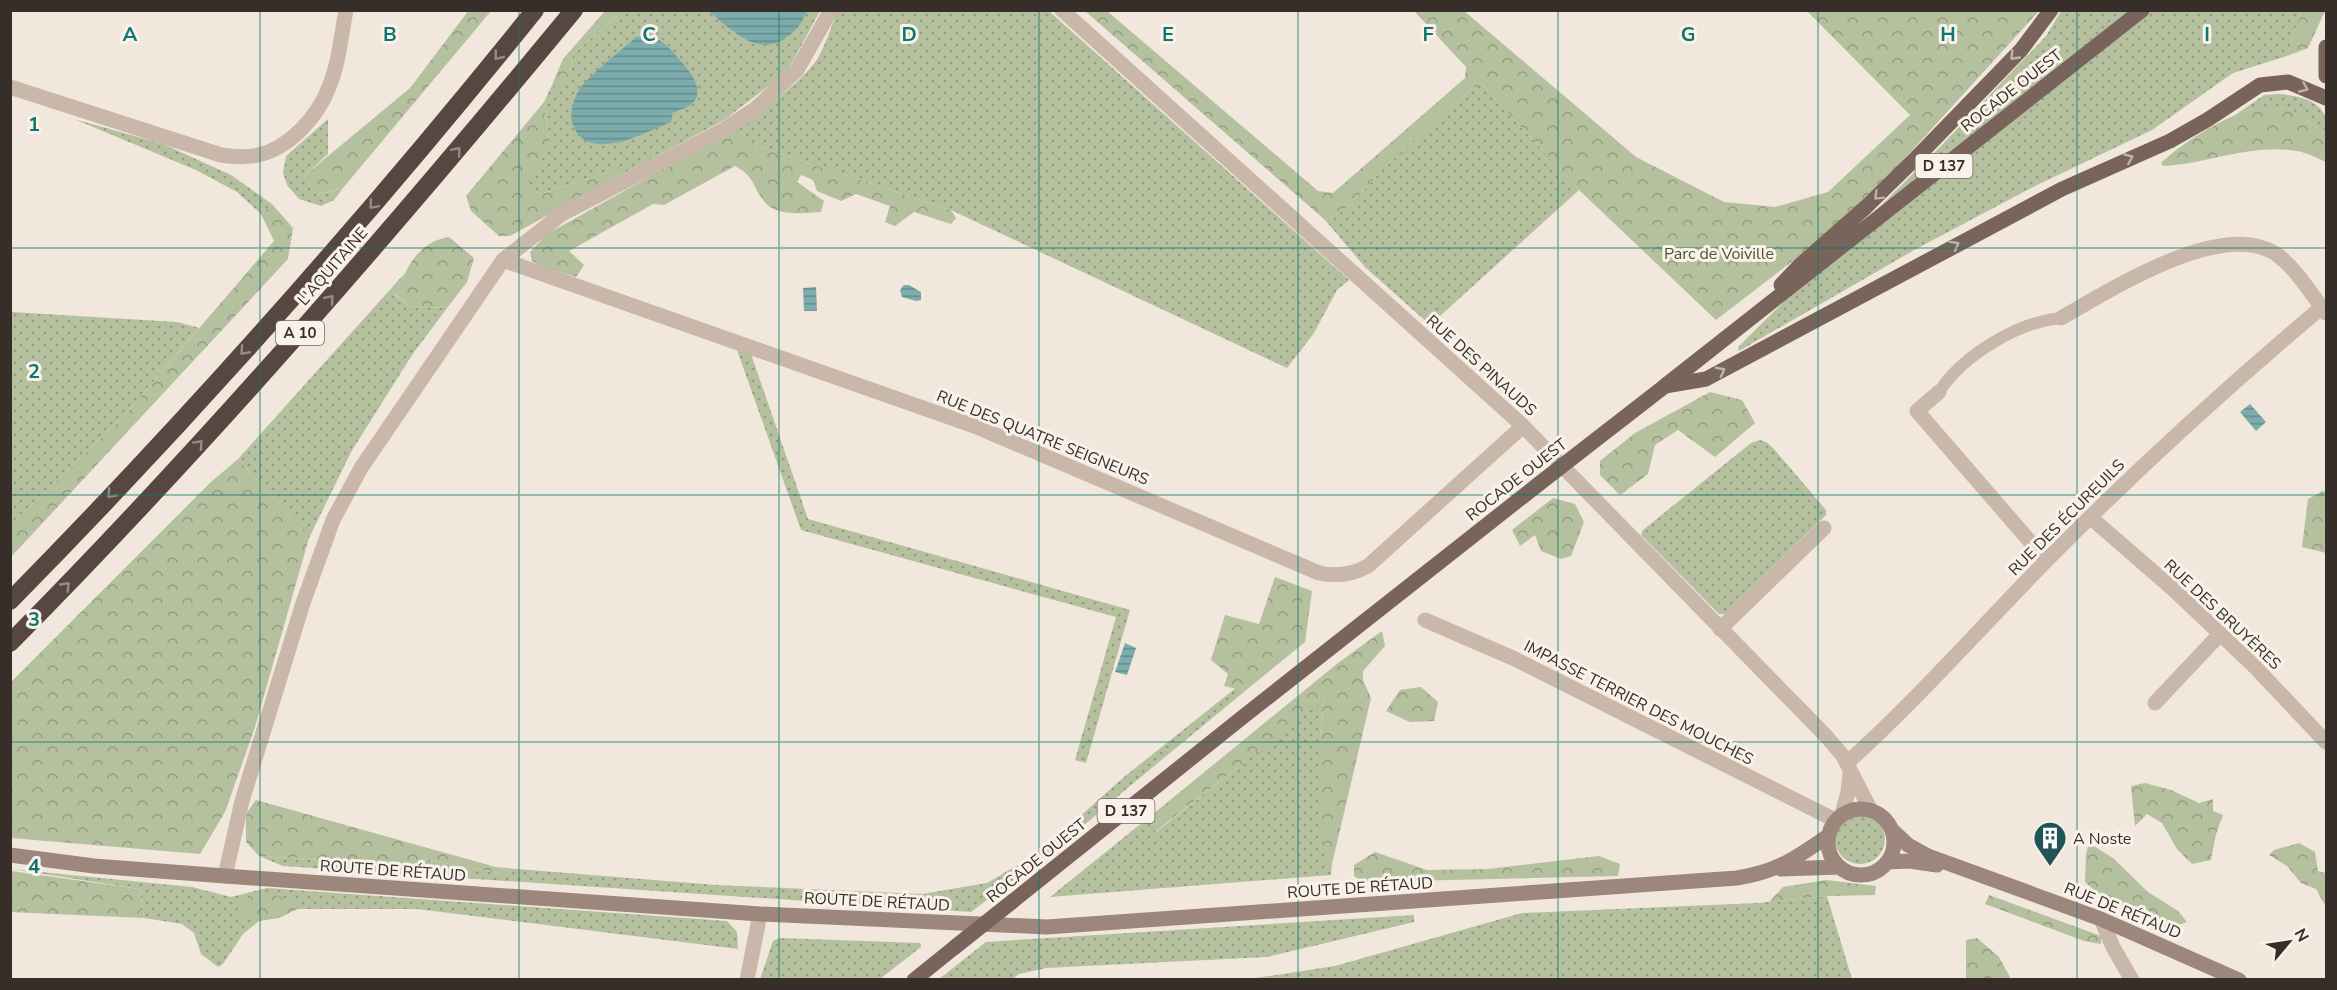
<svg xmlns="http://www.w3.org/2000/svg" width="2337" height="990" viewBox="0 0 2337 990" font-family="'Nunito Sans',sans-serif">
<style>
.grass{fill:url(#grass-dots)}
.forest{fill:url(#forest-crowns)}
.water{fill:url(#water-rules)}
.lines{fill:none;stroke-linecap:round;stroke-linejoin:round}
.pedestrian{stroke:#c9b7aa;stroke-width:12}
.minor{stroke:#c9b7aa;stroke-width:15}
.tertiary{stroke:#c9b7aa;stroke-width:15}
.secondary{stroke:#9d867b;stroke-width:15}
.primary{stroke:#78645b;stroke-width:15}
.motorway{stroke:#574740;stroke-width:18}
.primary-bridge{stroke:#78645b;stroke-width:15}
.oneway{stroke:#988b84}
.oneway2{stroke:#bfb2aa}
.grid{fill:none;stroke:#0f766e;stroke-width:1.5;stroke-opacity:0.55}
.labels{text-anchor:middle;stroke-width:6;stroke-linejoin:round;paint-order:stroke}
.shield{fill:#f9f2ea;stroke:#716863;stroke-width:1.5}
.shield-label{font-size:15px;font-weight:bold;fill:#372d29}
.street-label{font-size:16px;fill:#372d29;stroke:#f9f2ea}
.park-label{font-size:16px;fill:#47542e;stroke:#f9f2ea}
.poi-label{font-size:16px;fill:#372d29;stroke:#f9f2ea;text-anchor:start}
.grid-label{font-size:20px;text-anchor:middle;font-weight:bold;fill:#0f766e;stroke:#f9f2ea;stroke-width:6;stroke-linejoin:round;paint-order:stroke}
</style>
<defs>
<pattern id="grass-dots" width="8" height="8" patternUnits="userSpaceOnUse" patternTransform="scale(1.5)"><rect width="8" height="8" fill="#b5c09e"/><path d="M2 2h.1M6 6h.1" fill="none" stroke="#949c81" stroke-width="1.8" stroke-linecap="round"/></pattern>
<pattern id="forest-crowns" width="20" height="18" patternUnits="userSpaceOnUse" patternTransform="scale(1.5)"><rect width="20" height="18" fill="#b5c09e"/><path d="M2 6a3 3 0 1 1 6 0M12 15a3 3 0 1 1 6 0" fill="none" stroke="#949c81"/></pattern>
<pattern id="water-rules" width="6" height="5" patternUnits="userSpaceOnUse" patternTransform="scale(1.5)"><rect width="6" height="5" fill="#7dacad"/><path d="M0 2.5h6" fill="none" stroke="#678c8d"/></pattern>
</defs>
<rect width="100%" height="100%" fill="#f1e7dd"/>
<path class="grass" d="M623 11H820L787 72 724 120 621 175 615 170 540 194 524 188 550 146 544 102 552 85 557 88 570 71 573 54Z
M838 11H1049L1349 280 1337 290 1314 333 1287 368 951 210 757 146 737 128C758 115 805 79 818 58 826 44 831 26 838 11Z
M2061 11H2301L2287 56 2233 73 2152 130 2035 186 1916 249 1739 351 1738 347 1940 147 2046 36Z
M1482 84 1579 190 1430 325 1365 267 1325 220 1347 208 1385 167 1472 88Z
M2278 94C2294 95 2321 99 2326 119 2328 123 2326 130 2326 134L2289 108 2248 110 2231 118 2264 95Z
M74 119 163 144 231 175 272 204 261 214 237 192 196 170Z
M328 119V154L304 176 317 195 343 188 334 200 321 206 299 199 287 185 283 173 286 156Z
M404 274 395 295 409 306 447 308 412 355 351 452 309 538 238 459Z
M11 312 177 322 199 328 123 417 11 524Z
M737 350 751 354 808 519 1130 610 1086 763 1075 760 1116 617 801 530Z
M1760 440 1766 442 1773 448 1826 510V515L1725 614H1719L1641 535 1643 530 1751 443Z
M1237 687 1245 691 1130 786 1069 838 971 912 283 866 259 856 419 866 423 859 509 875 513 872 493 867 716 885 922 894 987 883 1041 851 1124 777Z
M1324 699 1320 736 1326 860 1332 864 1331 875 1050 897 1153 814 1156 832Z
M1835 839a25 25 0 1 1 50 0a25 25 0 1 1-50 0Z
M11 869 192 887 231 897 267 888 727 921 737 932 738 949 417 909H297L279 918 259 921 243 934 223 964 218 967 201 954 194 933 182 924 144 918 140 889Z
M1827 896 1852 979 1243 980 1335 966 1522 913 1758 903Z
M1414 915V922L1267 957 1046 968 1019 974 1012 979H939L986 942Z
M779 938 920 943 921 947 880 979H760L773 941Z"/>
<path class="forest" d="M469 10 491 11 343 188 316 195 304 176 410 88Z
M1463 10 1636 157 1724 202 1775 207 1828 192 1910 115 1807 11H2039L1856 212 1716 320 1579 190 1482 84 1472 88 1385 167 1347 208 1325 220 1085 11H1107L1318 191 1333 193 1465 78 1466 67 1414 11Z
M605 11H623L573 54 570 71 557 89 552 85 563 59Z
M2301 11H2325L2308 48 2287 56Z
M544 102 550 146 525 188 540 194 615 170 621 175 510 236H499L471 211 466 196Z
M2289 108 2326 134V162C2317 158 2306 152 2296 151 2251 143 2207 164 2163 166L2161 163C2182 143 2219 120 2246 111 2259 107 2276 109 2289 108Z
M737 128 757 146 951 210 956 218 951 224 914 212 895 226 885 222 890 206 856 194 841 201 817 191 813 180 801 175 797 182 824 201 821 212C804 213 775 217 764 201 751 184 755 177 735 166L664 205 653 204 569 251 584 265 576 277 546 268 532 261 530 252 547 234Z
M272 204 293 228 288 259 11 557V524L123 417 274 241 261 214Z
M449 237 474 258 467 282 447 308 409 306 395 294C408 267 416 243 449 237Z
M1710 392 1742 400 1755 423 1715 457 1678 430 1655 445 1648 474 1620 495 1600 475V461L1635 433Z
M238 459 309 538 255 727 225 812 200 854 11 838V682L211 482Z
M2323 491 2326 492V553L2302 547 2308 499Z
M1553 498 1575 504 1584 522 1571 556 1561 559 1541 551 1535 535 1520 546 1512 530Z
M1275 577 1312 591 1305 642 1245 691 1224 686 1228 674 1211 660 1225 615 1259 624Z
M1382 631 1385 646 1363 671V680L1371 698 1332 864 1326 860 1319 824 1320 736 1324 700 1155 832 1153 814 1338 663Z
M1421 687 1438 702 1434 721 1410 722 1386 711 1400 690Z
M2145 783 2171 790 2199 803 2213 799V811L2223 815 2216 834 2211 860 2192 864 2177 849 2162 823 2147 814 2135 826 2131 786Z
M256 800 514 872 509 875 423 859 419 866 259 856 246 842V814Z
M2089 843 2113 858 2148 892 2178 911 2187 922 2168 929 2155 922 2148 910 2134 906H2113L2085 882 2086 854Z
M2299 843 2315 852 2318 871 2326 873V907L2316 889 2301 883 2287 866 2269 855 2274 850Z
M1375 852 1427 870 1488 869 1599 856 1620 864 1618 876 1363 882 1354 876V865Z
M11 871 140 889 144 918 11 912Z
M1826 880 1876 886 1875 895 1827 896 1769 902 1783 887Z
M255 895 279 896 295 904 297 909 279 918H243L237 911 241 901Z
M1989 895 2101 936V944L2084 941 1985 904Z
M1977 938 1999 957 2011 979H1966V940Z"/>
<path class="water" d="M708 11H807C801 25 794 34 780 41 753 55 728 26 708 11Z
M646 35C664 39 673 52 685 66 703 88 704 105 673 112L671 122C646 132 588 165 573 125 569 114 573 100 579 90 589 75 622 50 636 37Z
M904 285H909L921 292V300L916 301 902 297 900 290Z
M816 287 817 311H804L803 288Z
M2250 404 2266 422 2256 431 2240 412Z
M1125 643 1136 648 1127 675 1115 672Z"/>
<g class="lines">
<path class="pedestrian" d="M1939 392C1963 355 2018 322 2061 318"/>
<path class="minor" d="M10 87 221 155C234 157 246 158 258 155 290 148 318 116 329 87 339 63 341 36 346 10
M503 260 977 427 1319 573C1337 577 1352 575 1368 566L1523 426
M2061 318C2109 291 2222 218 2276 254 2296 268 2311 294 2326 313
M1939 392 1917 411 2046 560
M2090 517 2173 589 2254 666 2326 742
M1425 620 1515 659 1835 820
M1720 629 1824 528
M2155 703 2220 634
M1847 763C1918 699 1981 627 2048 559 2135 471 2227 387 2322 307
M225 876 242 801 303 603 333 520 361 468 503 260 562 214 723 130 755 109 797 70 831 10
M2101 919 2113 947 2132 980
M747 980 760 914"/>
<path class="tertiary" d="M1062 10 1523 426 1826 736 1843 756 1870 809
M1842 814 1848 792 1850 773"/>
<path class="secondary" d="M1828 842a33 33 0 1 1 66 0a33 33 0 1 1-66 0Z
M1892 830 1908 845 1928 856 2101 919 2239 980
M10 855 94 866 225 876 760 914 1047 927 1737 878C1777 872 1796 858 1828 836
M1887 862 1909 861 1937 865
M1781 869 1839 867"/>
<path class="primary" d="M2326 47V76
M1781 285 1800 265 1866 207 1917 157 2021 50 2051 10
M1666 385 2142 10
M1665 386 1706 379 2062 189 2170 141 2207 120 2260 85 2288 82 2326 98
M1013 901 1239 720 1540 483
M914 980 955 947"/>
<path class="motorway" d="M10 601C195 413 370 215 535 10
M10 643C209 442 394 228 574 10"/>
<path class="primary-bridge" d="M1540 483 1665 386
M955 947 1013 901"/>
</g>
<defs><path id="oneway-chevron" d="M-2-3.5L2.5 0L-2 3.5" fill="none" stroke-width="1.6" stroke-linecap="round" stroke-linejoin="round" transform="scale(1.5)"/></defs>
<g class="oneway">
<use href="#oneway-chevron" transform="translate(498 56) rotate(129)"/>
<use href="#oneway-chevron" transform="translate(457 151) rotate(-50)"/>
<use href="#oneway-chevron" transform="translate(373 205) rotate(131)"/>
<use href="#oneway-chevron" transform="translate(330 299) rotate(-49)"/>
<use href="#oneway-chevron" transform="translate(244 351) rotate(132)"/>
<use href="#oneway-chevron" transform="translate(199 444) rotate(-47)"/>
<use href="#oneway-chevron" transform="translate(111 494) rotate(133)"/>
<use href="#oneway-chevron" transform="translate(66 586) rotate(-46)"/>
</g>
<g class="oneway2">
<use href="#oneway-chevron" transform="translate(2014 56) rotate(134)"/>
<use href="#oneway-chevron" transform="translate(2304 88) rotate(23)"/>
<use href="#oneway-chevron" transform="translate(2129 158) rotate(-23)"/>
<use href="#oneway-chevron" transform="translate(1878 196) rotate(135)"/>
<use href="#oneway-chevron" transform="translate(1955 245) rotate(-29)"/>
<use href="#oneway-chevron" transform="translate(1721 371) rotate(-28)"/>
</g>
<path class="grid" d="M260 10V980M519 10V980M779 10V980M1039 10V980M1298 10V980M1558 10V980M1818 10V980M2077 10V980M10 248H2326M10 495H2326M10 742H2326"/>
<defs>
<symbol id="building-pin" viewBox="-11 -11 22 30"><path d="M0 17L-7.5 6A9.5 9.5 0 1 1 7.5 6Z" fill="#205457" stroke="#f9f2ea"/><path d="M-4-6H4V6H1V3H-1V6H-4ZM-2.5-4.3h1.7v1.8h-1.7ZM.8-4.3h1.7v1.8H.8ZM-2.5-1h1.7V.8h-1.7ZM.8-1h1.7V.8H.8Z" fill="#fff"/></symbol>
</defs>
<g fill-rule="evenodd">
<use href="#building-pin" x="2031" y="819" width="38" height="52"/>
</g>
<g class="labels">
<g class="shield">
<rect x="1915.5" y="154" width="57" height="24" rx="4.5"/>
<rect x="276" y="321" width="48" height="24" rx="4.5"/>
<rect x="1097.5" y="799" width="57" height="24" rx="4.5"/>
</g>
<g class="shield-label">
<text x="1944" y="171">D 137</text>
<text x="300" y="338">A 10</text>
<text x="1126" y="816">D 137</text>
</g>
<g class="street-label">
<text transform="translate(2011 90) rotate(-38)" y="6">ROCADE OUEST</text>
<text transform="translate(332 266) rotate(-49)" y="6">L'AQUITAINE</text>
<text transform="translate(1482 365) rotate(42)" y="6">RUE DES PINAUDS</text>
<text transform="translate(1043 437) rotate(22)" y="6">RUE DES QUATRE SEIGNEURS</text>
<text transform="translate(1516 479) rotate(-38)" y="6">ROCADE OUEST</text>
<text transform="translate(2066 517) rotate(-45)" y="6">RUE DES ÉCUREUILS</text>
<text transform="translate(2223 614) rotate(43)" y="6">RUE DES BRUYÈRES</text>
<text transform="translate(1639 702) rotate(27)" y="6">IMPASSE TERRIER DES MOUCHES</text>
<text transform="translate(1036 860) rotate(-39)" y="6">ROCADE OUEST</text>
<text transform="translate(393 870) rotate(4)" y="6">ROUTE DE RÉTAUD</text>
<text transform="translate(1360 887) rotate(-4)" y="6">ROUTE DE RÉTAUD</text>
<text transform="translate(877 901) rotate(3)" y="6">ROUTE DE RÉTAUD</text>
<text transform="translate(2123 910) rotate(22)" y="6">RUE DE RÉTAUD</text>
</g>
<g class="park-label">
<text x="1719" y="259">Parc de Voiville</text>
</g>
<g class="poi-label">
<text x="2073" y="844">A Noste</text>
</g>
</g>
<g class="grid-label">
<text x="130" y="41">A</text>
<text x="390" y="41">B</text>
<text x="649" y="41">C</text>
<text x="909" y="41">D</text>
<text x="1168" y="41">E</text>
<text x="1428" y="41">F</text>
<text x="1688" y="41">G</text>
<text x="1948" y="41">H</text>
<text x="2207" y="41">I</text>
<text x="34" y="131">1</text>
<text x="34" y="378">2</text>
<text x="34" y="626">3</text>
<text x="34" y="873">4</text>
</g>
<rect width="2337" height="990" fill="none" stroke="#372d29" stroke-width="24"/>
<g transform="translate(2289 942) rotate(61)" stroke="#f9f2ea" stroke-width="4.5" paint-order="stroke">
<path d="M0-4.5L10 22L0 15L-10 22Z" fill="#372d29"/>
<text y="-9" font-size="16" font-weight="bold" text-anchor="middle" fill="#372d29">N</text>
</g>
</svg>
